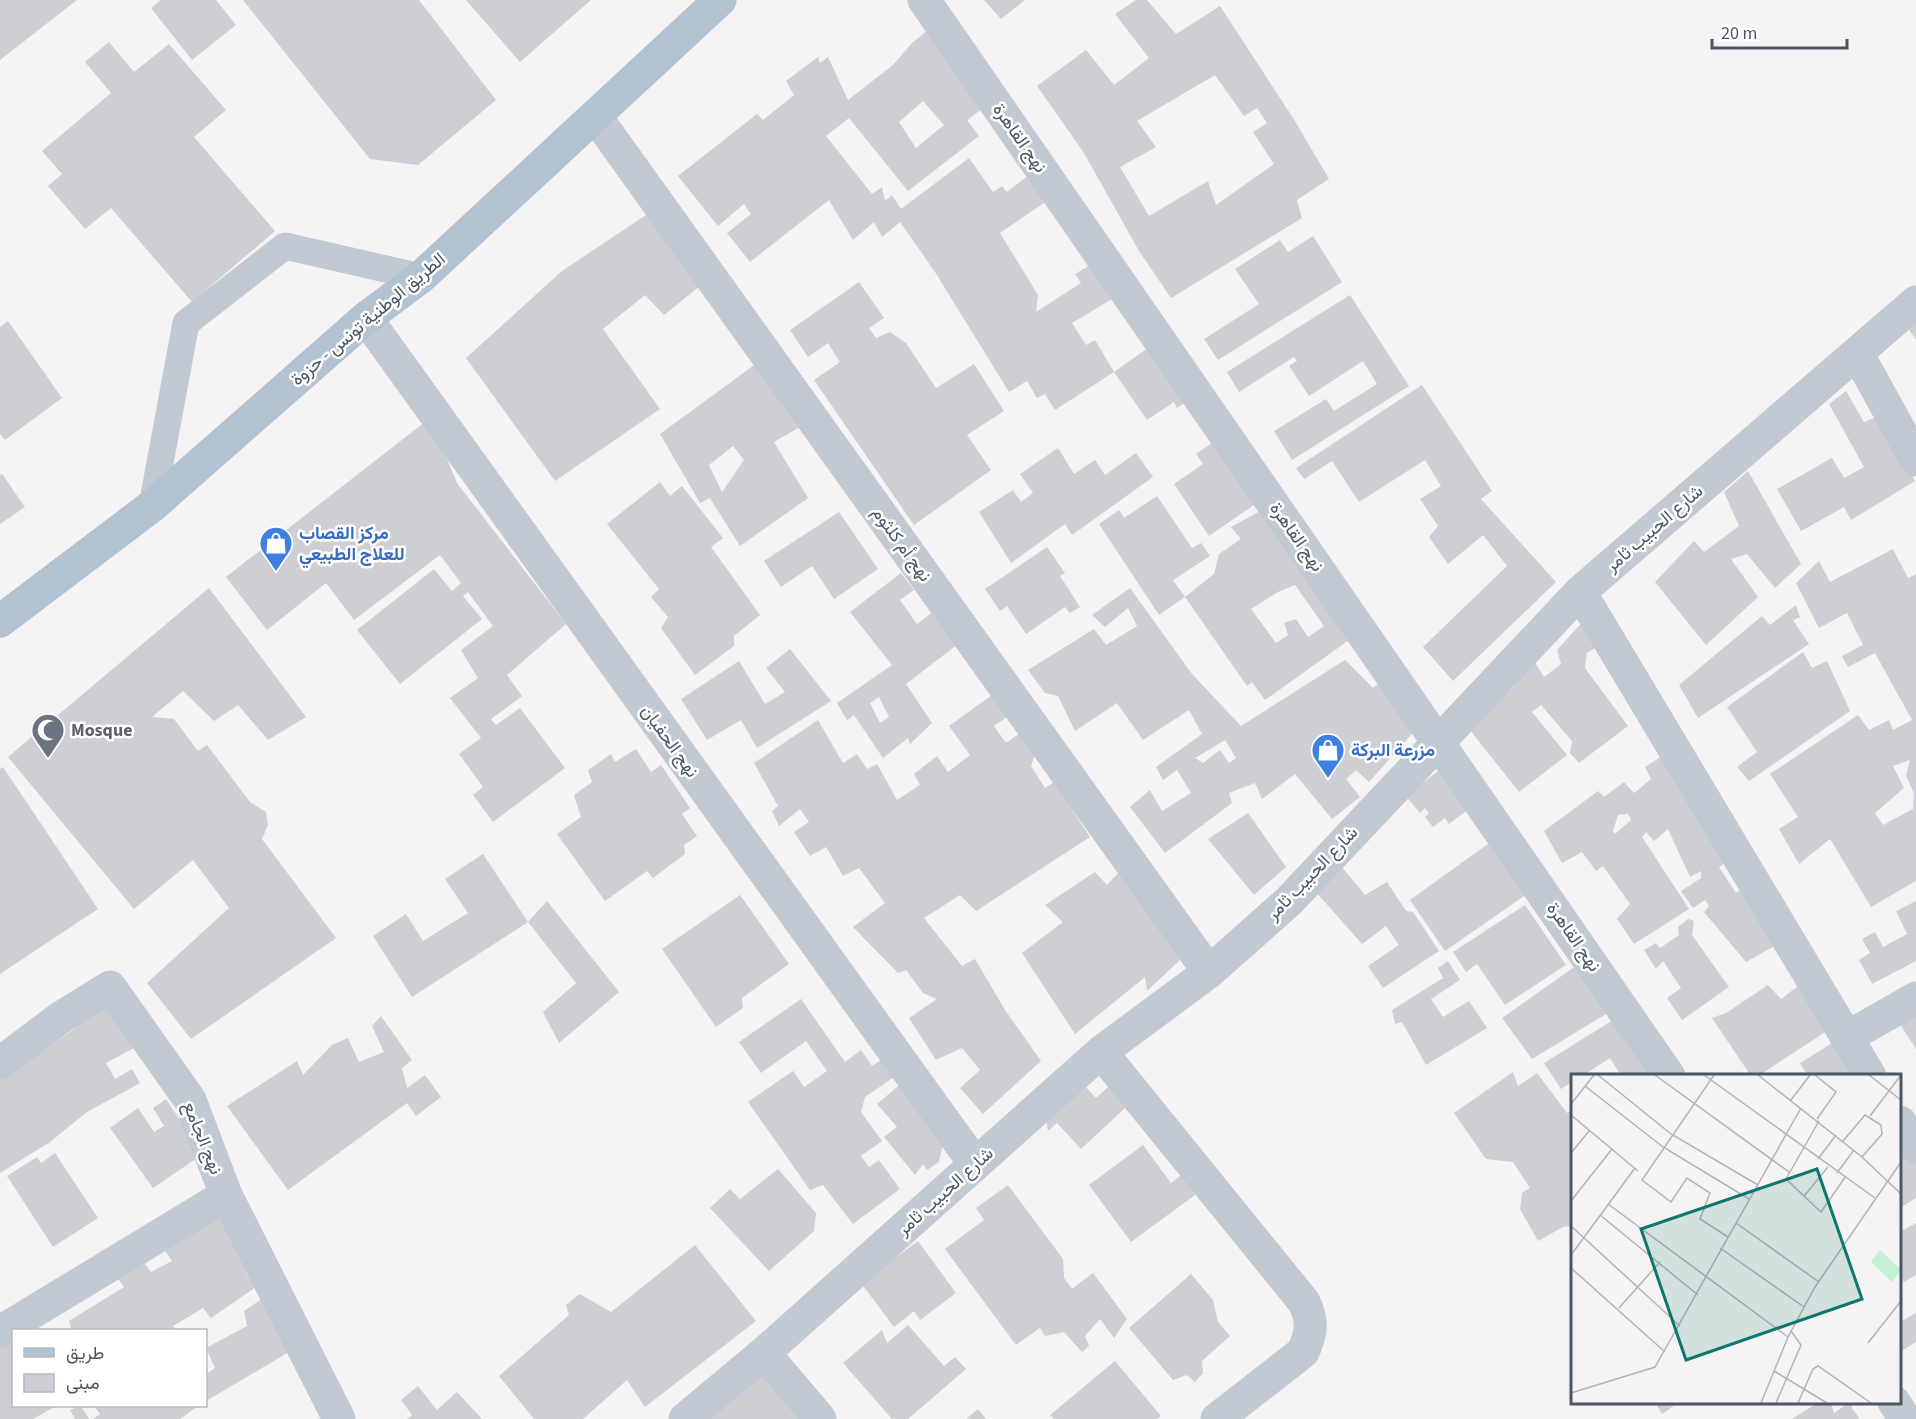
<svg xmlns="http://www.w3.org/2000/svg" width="1916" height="1419" viewBox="0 0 1916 1419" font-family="'Source Sans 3',Vazirmatn,sans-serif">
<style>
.building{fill:#cdcfd5;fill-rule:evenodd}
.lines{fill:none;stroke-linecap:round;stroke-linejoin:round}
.service{stroke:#c1cad2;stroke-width:27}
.minor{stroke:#c1cad2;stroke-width:33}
.primary{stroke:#b3c2d1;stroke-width:33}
.labels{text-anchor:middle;stroke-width:5;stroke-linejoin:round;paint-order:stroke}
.street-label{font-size:18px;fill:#4a5661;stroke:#fff}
.shop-label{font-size:18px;font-weight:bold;fill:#366cbe;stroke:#fff;text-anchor:start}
.worship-label{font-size:18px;font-weight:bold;fill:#5b616d;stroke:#fff;text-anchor:start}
.inset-road{fill:none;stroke:#b1b4b9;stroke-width:1.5}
.view{fill:#0f766e;fill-opacity:0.15;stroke:#0f766e;stroke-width:3}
.inset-edge{fill:none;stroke:#4a5661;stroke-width:3}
</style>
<rect width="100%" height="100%" fill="#f5f3f3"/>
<path class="building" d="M0 0H77L0 60Z
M161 0H216L236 25 192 60 151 8Z
M243 0H419L496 100 418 165 370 159Z
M466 0H591L520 62Z
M984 0H1025L1001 19Z
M1136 0H1147L1176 34 1220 6 1295 121 1329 179 1297 200 1302 218 1171 298 1139 251 1084 153 1037 86 1086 50 1114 85 1149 58 1115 14ZM1215 75 1244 116 1257 108 1267 123 1253 132 1274 164 1216 205 1208 181 1149 216 1120 167 1156 147 1137 121Z
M934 25 990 103 967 120 979 136 908 191 849 118 826 136 872 194 882 187 885 201 892 195 901 209 969 158 993 192 1002 186 1007 192 1034 171 1054 196 1000 233 1038 295 1036 312 1081 283 1075 274 1095 262 1117 296 1072 323 1086 345 1095 340 1114 372 1055 410 1045 394 1037 398 1027 381 1009 392 935 272 900 222 882 237 874 222 853 240 829 200 750 262 727 233 751 214 744 204 718 226 678 176 757 114 763 120 794 95 786 81 818 57 820 63 828 57 848 100 893 65 912 43ZM923 101 944 125 916 148 899 122Z
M109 42 134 72 169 44 226 110 194 137 275 231 192 302 111 208 85 229 48 186 62 174 42 151 111 93 85 62Z
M655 209 705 282 664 315 645 295 603 329 660 409 555 481 466 358 562 271Z
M1313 236 1342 282 1218 360 1204 339 1259 304 1235 269 1280 240 1288 252Z
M859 282 884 318 869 328 876 338 890 332 906 343 936 388 974 364 1004 411 967 435 991 470 914 525 814 380 840 362 828 343 808 357 790 330Z
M1350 295 1409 386 1292 460 1274 431 1326 399 1334 411 1377 384 1363 361 1309 396 1289 366 1297 361 1294 357 1239 392 1227 372Z
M8 321 62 398 5 440 0 434V327Z
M1916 323V340L1908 328Z
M1155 343 1192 398 1177 408 1174 402 1147 420 1114 372Z
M761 360 805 424 774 442 808 498 740 546 710 498 700 503 660 434ZM733 446 744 460 722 492 709 465Z
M1422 385 1492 491 1481 499 1556 582 1453 681 1423 647 1507 566 1483 535 1448 564 1429 537 1438 526 1420 499 1441 486 1425 460 1359 502 1332 461 1304 479 1296 468Z
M1846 391 1864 422 1885 414 1915 481 1851 520 1844 507 1801 531 1777 489 1832 458 1844 478 1864 467 1829 404Z
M430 418 457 483 566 624 507 675 522 696 491 719 496 725 520 708 565 768 493 822 473 795 483 787 459 754 481 738 450 698 478 678 461 650 493 626 468 592 463 596 482 619 400 684 357 630 434 569 452 591 461 583 440 555 354 620 326 583 267 630 226 577Z
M1221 437 1257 503 1209 536 1174 484 1203 464 1196 454Z
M1058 448 1074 474 1095 460 1105 475 1136 453 1153 477 1072 535 1065 524 1011 563 979 512 1013 490 1021 502 1033 493 1020 474Z
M1748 471 1801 564 1775 588 1747 554 1731 559 1758 597 1706 645 1655 582 1694 541 1704 552 1739 526 1724 492Z
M2 474 25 507 0 524V475Z
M660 482 670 496 682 486 723 538 711 547 760 615 734 636V646L695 675 661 628 668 617 651 597 659 589 607 524Z
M1157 496 1192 548 1201 543 1210 556 1173 580 1185 597 1159 615 1099 524 1119 510 1124 518Z
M1264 509 1356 635 1265 700 1252 682 1247 686 1185 597 1214 574 1219 554 1241 539 1231 527ZM1295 585 1324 626 1308 637 1296 619 1284 623 1288 635 1276 643 1251 609 1278 592Z
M839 512 878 569 834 599 812 566 781 587 764 561Z
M1047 547 1065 573 1060 576 1080 607 1070 613 1065 607 1026 634 1007 606 1000 611 985 589Z
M1893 549 1908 578 1916 574V881L1871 907 1830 839 1799 864 1779 829 1798 817 1770 774 1858 715 1869 730 1889 720 1893 730 1912 720 1875 653 1848 667 1842 656 1863 645 1847 613 1819 628 1796 583 1819 561 1830 582ZM1910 760 1906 776 1914 793 1913 809 1883 825 1875 813 1904 788 1893 766Z
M901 573 914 590 900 600 917 624 938 608 962 641 906 684 932 723 910 744 908 738 883 758 854 715 847 720 837 703 892 665 850 612ZM879 697 889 717 880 723 870 703Z
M209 588 306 717 268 740 238 705 214 721 183 691 152 717 174 719 198 751 207 745 250 802 266 812 268 825 262 839 336 938 191 1039 147 983 229 908 193 860 134 909 8 757Z
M1130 588 1192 674 1241 726 1345 660 1373 688 1384 679 1418 727 1369 782 1356 770 1346 779 1360 797 1332 819 1295 774 1262 799 1255 783 1229 793 1232 803 1165 853 1130 807 1150 790 1162 811 1191 793 1177 770 1163 780 1156 767 1202 734 1189 710 1143 740 1117 703 1075 731 1058 696 1045 693 1028 670 1094 629 1106 645 1137 626 1128 608 1105 627 1092 615ZM1225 740 1236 758 1229 763 1220 750 1203 763 1195 758Z
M1796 605 1800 617 1793 620 1809 644 1698 718 1679 685 1762 616 1770 625Z
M1586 618 1602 643 1587 653 1585 668 1628 726 1579 763 1570 753 1572 741 1541 705 1532 712 1567 755 1519 792 1466 725 1513 688 1534 661 1544 677 1561 664 1557 650Z
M790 649 831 701 757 748 741 720 707 740 681 699 739 661 765 704 785 692 766 668Z
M1803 652 1812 668 1827 661 1850 711 1749 781 1737 767 1757 752 1727 707Z
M992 695 1007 717 994 726 1006 743 1020 733 1035 754 1031 766 1045 788 1054 782 1090 837 976 911 960 895 924 918 962 966 975 959 1005 1010 1041 1061 983 1114 960 1088 980 1070 962 1048 936 1060 909 1018 937 999 923 993 906 970 898 973 853 927 885 903 859 868 843 876 826 847 810 856 794 832 809 822 800 809 779 826 772 811 778 806 754 763 818 720 843 763 857 754 867 769 877 764 897 800 920 785 914 774 937 756 948 772 970 755 949 726Z
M636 749 651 772 661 765 690 808 682 814 697 836 684 845 685 854 653 878 647 871 605 901 557 834 581 817 574 795 592 782 588 770 611 754 615 762Z
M1667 753 1731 859 1719 867 1736 893 1747 885 1783 941 1746 962 1704 912 1709 906 1705 900 1693 908 1681 891 1701 878V871L1690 877 1668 829 1654 841 1646 832 1642 837 1689 909 1634 944 1617 919 1630 904 1603 866 1596 871 1582 852 1562 863 1544 831 1598 791 1604 797 1624 782 1634 793 1651 779 1645 767ZM1628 814 1631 820 1615 834 1613 831 1618 815Z
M3 767 98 909 0 974V769Z
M1442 768 1473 806 1449 824 1445 818 1433 827 1425 817 1429 813 1425 808 1420 813 1406 796Z
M1248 813 1286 867 1254 895 1208 839Z
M1492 841 1530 892 1445 951 1410 900Z
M483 854 528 922 547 901 619 992 559 1043 543 1012 576 983 528 922 412 997 373 936 406 914 423 941 468 913 445 879Z
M1341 866 1365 895 1387 882 1406 911 1413 912 1439 951 1383 988 1368 966 1399 945 1386 926 1362 944 1316 892Z
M1122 869 1180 960 1147 991 1145 977 1075 1034 1022 953 1063 922 1045 905 1095 872 1107 885Z
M740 895 789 964 742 998 743 1008 716 1027 662 949Z
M1916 901V961L1872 984 1859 960 1870 953 1862 939 1875 932 1883 947 1907 934 1896 911Z
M1525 905 1566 965 1505 1005 1477 964 1466 972 1453 952Z
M1688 919 1694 921 1692 935 1729 987 1682 1020 1667 998 1681 988 1663 961 1656 969 1644 950 1656 943 1660 948 1679 935 1678 927Z
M1448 961 1460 980 1431 999 1443 1017 1469 1001 1487 1028 1426 1065 1402 1022 1395 1024 1392 1010 1443 978 1438 968Z
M1577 965 1606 1014 1532 1059 1502 1018Z
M1806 980 1830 1029 1758 1076H1751L1712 1018 1726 1013 1768 985 1781 999Z
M801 999 845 1062 861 1050 872 1066 885 1057 897 1075 865 1097 861 1112 882 1141 861 1156 869 1167 879 1160 900 1189 853 1224 823 1185 810 1190 748 1102 793 1071 804 1087 827 1071 806 1041 761 1073 739 1042Z
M111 1003 134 1048 106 1063 115 1079 132 1069 140 1083 87 1112 50 1142 0 1173V1073L50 1046Z
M1916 1010V1049L1898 1021Z
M381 1016 412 1060 402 1068 407 1088 425 1075 441 1097 416 1116 407 1103 288 1190 227 1106 297 1061 303 1075 332 1045 348 1038 359 1062 384 1052 372 1026Z
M1618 1017 1656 1076H1621L1610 1058 1582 1076H1572V1082L1561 1089 1544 1063Z
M1839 1039 1862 1076H1808L1800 1063Z
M1513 1072 1518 1086 1537 1073 1567 1113 1572 1110V1226L1563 1227 1538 1241 1520 1209 1522 1193 1530 1188 1513 1162 1486 1159 1454 1113Z
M902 1083 950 1141 942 1148 939 1162 927 1170 923 1164 915 1175 884 1137 897 1127 877 1104Z
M1083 1084 1096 1098 1108 1087 1126 1107 1081 1149 1057 1123 1048 1131 1046 1119Z
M166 1099 203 1154 153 1188 110 1128 138 1108 154 1132 164 1126 153 1108Z
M1900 1137 1916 1160V1198L1900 1208Z
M1143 1145 1171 1183 1185 1172 1199 1192 1131 1242 1089 1185Z
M55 1153 98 1218 53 1247 7 1176 37 1157 41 1163Z
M778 1169 816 1213 814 1231 769 1271 710 1208 730 1189 740 1199Z
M1008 1185 1063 1259 1064 1278 1072 1289 1093 1273 1127 1319 1114 1338 1100 1319 1085 1336 1089 1346 1082 1352 1064 1332 1045 1336 1040 1328 1016 1345 945 1249 984 1220 976 1208Z
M213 1210 253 1268 246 1273 256 1287 211 1318 203 1308 173 1326 176 1330H69L71 1329 69 1321 124 1287 117 1277 142 1260 151 1272 172 1261 161 1245Z
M1916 1223V1275L1904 1282 1900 1275V1232Z
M918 1241 956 1293 920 1320 914 1311 894 1327 861 1283Z
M695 1245 756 1321 645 1407 627 1380 583 1419H534L499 1376 569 1315 566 1305 580 1294 611 1312Z
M1191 1274 1213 1300 1218 1322 1230 1336 1202 1361 1203 1373 1195 1382 1187 1375 1173 1380 1129 1328Z
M262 1299 294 1349 206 1401V1374L215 1368 206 1348 247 1326 244 1311Z
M1916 1313V1342L1900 1352V1322Z
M908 1325 944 1366 955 1357 966 1369 908 1419H892L843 1363 882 1330 887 1343Z
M14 1340V1406H56L33 1419H0V1348Z
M1115 1361 1161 1416 1157 1419H1054L1050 1415Z
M759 1364 803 1419H697Z
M418 1386 437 1410 457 1392 482 1419H407L412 1415 401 1400Z
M1655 1402H1679L1662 1414Z
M1819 1402H1831L1834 1413 1850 1402H1858L1851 1407 1860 1419H1792Z
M81 1406 89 1419H75L70 1410Z
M94 1406 156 1407 198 1406 180 1419H93L100 1414Z
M978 1409 986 1419H966Z"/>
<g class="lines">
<path class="service" d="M152 506 186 323 285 246 421 277"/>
<path class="minor" d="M924 0 1669 1076
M596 117 1209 972
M366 318 975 1164
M1857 353 1916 460
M1580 592 1870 1076
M1846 1038 1916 998
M1101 1052 1304 1302C1313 1321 1312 1332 1303 1352L1217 1419
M0 1063 60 1018 110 987 190 1100 226 1195 339 1419
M1900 1122 1916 1147
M0 1332 226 1195
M764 1353 820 1419
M1894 1402 1905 1419
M685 1419 764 1353 1101 1052 1209 972 1289 901 1580 592 1916 302"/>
<path class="primary" d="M0 621 152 506 366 318 421 277 720 0"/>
</g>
<defs>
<symbol id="shop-pin" viewBox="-11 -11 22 30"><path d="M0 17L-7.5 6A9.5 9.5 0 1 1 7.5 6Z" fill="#3f7fe0" stroke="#fff"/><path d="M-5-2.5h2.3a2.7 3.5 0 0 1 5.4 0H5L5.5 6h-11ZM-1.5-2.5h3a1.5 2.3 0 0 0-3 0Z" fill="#fff"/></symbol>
<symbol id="mosque-pin" viewBox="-11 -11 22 30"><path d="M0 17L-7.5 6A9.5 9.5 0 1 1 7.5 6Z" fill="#6b7280" stroke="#fff"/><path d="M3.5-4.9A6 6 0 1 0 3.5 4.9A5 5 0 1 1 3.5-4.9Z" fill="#fff"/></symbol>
</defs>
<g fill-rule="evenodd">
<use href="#shop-pin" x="257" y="524" width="38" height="52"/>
<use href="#mosque-pin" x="29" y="711" width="38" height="52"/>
<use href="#shop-pin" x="1309" y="731" width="38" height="52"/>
</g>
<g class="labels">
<g class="street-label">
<text transform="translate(1020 138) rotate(55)" y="6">نهج القاهرة</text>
<text transform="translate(368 319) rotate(-40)" y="6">الطريق الوطنية تونس - حزوة</text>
<text transform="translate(1654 528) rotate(-41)" y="6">شارع الحبيب ثامر</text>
<text transform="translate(1297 537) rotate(55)" y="6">نهج القاهرة</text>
<text transform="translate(902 544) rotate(54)" y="6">نهج أم كلثوم</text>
<text transform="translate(670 741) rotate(54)" y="6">نهج الحفيان</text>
<text transform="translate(1312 873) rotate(-46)" y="6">شارع الحبيب ثامر</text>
<text transform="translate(1574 937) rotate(55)" y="6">نهج القاهرة</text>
<text transform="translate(203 1138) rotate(68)" y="6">نهج الجامع</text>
<text transform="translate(945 1191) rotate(-42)" y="6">شارع الحبيب ثامر</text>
</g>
<g class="shop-label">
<text x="299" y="539">مركز القصاب<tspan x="299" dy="21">للعلاج الطبيعي</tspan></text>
<text x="1351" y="756">مزرعة البركة</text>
</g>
<g class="worship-label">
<text x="71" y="736">Mosque</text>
</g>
</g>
<g transform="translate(1571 1074)">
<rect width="330" height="330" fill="#f5f3f3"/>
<path d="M309 176 330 196 321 208 300 188Z" fill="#c3f1d5"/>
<path class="inset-road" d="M27 1 100 60 187 111M84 1 218 98M133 1 304 124M143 1 71 106 100 128 116 104 139 119 129 145 157 163M187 1 291 83 330 120M244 1 265 18 246 45M298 1 330 26M14 12 92 73 178 125M220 26 239 1M0 30 23 1M0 41 67 97M299 42 330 1M248 47 215 105 250 138 275 102M272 67 294 41 310 51 311 60 291 83M0 79 18 57M247 85 265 61M266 99 283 76M233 122 257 93M0 127 41 75M37 130 217 263M29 141 127 221M165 149 248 208M0 152 109 252M149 174 233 233M0 181 64 94M0 194 94 278M48 234 89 188M297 269 330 227M203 297 256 329M0 319 84 293 230 34M190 329 217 263 244 213 330 88M205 329 230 271 220 257M227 329 242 295 247 292 300 329"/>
<path class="view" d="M246 95 291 225 115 286 70 155Z"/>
<rect width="330" height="330" class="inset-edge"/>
</g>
<rect x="12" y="1329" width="195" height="78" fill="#ffffff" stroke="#b7bbc0" stroke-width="1.5"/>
<rect x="24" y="1348" width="30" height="9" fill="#b3c2d1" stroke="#b7bbc0" stroke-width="1.5"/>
<text x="66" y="1359" font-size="18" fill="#4a5661">طريق</text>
<rect x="24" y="1374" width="30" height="18" fill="#cdcfd5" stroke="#b7bbc0" stroke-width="1.5"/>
<text x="66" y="1389" font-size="18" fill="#4a5661">مبنى</text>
<path d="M1712 39v9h135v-9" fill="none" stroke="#4a5661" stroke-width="3"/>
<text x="1721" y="39" font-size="18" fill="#4a5661" stroke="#ffffff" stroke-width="4.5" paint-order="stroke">20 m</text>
</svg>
